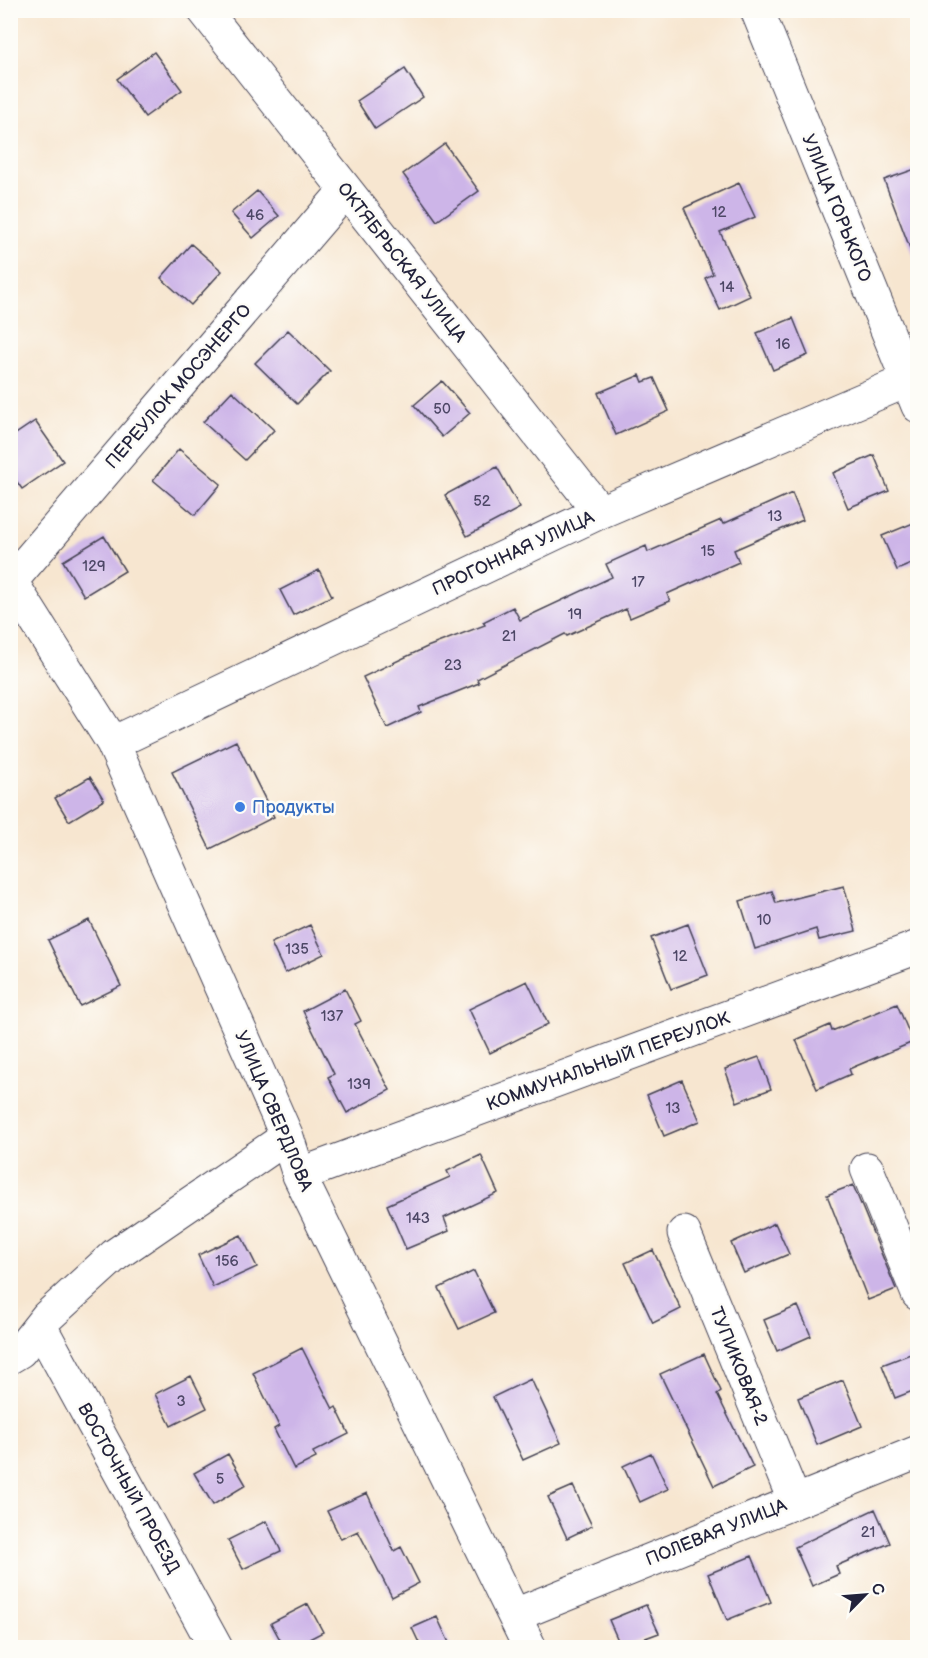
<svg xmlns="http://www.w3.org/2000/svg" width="928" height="1658" viewBox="0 0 928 1658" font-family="'Balsamiq Sans',sans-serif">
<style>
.building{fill:#cdb5e8}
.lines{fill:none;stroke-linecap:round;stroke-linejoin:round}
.minor-casing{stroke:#423f51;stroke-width:35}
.minor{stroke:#fff;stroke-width:33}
.shop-dot{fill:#3f7fe0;stroke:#fdfcf7;stroke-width:2}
.labels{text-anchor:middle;stroke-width:5;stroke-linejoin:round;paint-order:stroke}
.number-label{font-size:15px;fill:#4d4766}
.street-label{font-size:18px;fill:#22223b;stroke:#fdfcf7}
.shop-label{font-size:18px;fill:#366cbe;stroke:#fdfcf7;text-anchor:start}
</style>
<rect width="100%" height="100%" fill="#fdfcf7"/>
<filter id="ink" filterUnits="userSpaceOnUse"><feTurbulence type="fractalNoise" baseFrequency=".0167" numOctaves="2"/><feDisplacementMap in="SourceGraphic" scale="12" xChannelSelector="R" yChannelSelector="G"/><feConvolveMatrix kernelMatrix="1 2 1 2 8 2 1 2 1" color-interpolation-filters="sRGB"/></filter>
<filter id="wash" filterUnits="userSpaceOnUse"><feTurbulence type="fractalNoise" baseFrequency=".008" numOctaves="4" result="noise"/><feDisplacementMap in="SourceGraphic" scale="24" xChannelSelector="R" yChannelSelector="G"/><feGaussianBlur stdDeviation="1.35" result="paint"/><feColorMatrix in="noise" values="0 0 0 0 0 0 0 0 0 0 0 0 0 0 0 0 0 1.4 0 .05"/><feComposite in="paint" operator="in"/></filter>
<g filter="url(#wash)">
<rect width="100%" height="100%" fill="#f7e6d0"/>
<g id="blocks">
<path class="building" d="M154 52 182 90 145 117 117 79Z
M405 69 423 97 375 129 357 101Z
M445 144 479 191 437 221 403 174Z
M918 168V264H916L884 180Z
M739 183 755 217 720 232 750 296 720 310 705 278 713 274 684 208Z
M257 191 279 216 253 238 231 213Z
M191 244 222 271 191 305 161 278Z
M793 318 808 355 773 370 757 333Z
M288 330 330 371 297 404 255 363Z
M640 375 643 382 654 378 669 411 616 435 598 393Z
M442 381 470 413 442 437 414 405Z
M232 391 274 430 245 460 203 422Z
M35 421 63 461 22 489 10 472V438Z
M179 449 221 484 195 515 153 480Z
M874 455 889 491 848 508 833 473Z
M497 467 520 508 467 536 445 495Z
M792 493 803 520 734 550 739 562 667 594 670 601 630 618 626 609 567 636 565 634 477 679 479 683 419 707 421 712 387 728 363 677 427 647 485 625 483 622 513 607 520 620 612 577 606 564 646 546 648 552 721 520 723 524Z
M918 521V561L897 570 882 536Z
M104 536 125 571 84 596 63 561Z
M319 570 332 596 293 615 280 590Z
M236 741 274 817 210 849 172 772Z
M90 777 104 800 69 821 55 798Z
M844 886 856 931 819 940 816 929 755 949 740 901 772 891 776 903Z
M89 920 121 986 80 1006 48 940Z
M688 924 708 975 671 989 651 938Z
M310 925 324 954 285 973 271 943Z
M527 981 548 1024 490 1053 469 1009Z
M345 989 361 1021 355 1024 390 1090 347 1113 328 1077 334 1074 303 1011Z
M897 1004 913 1042 849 1069 851 1074 817 1089 796 1040 830 1025 832 1031Z
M759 1057 771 1089 737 1102 725 1069Z
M682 1080 700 1121 664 1136 647 1095Z
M481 1155 498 1193 444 1218 449 1231 406 1249 387 1205 450 1177 447 1171Z
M853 1185 896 1289 868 1300 827 1195Z
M775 1223 789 1254 744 1273 731 1243Z
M241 1235 257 1267 213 1287 198 1255Z
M653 1250 681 1309 653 1323 625 1263Z
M474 1271 494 1313 459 1329 439 1288Z
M798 1306 811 1336 777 1351 764 1320Z
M302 1348 333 1409 336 1407 349 1434 313 1452 316 1458 294 1469 274 1429 279 1426 253 1373Z
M918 1351V1389L895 1398 882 1365Z
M704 1354 721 1391 717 1394 753 1467 714 1486 660 1374Z
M191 1376 207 1408 171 1426 155 1394Z
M531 1379 561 1443 523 1460 493 1397Z
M843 1380 862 1426 817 1445 798 1398Z
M651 1453 668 1489 640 1502 623 1466Z
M228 1454 246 1485 213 1505 194 1473Z
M573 1486 592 1526 567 1538 548 1497Z
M367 1493 394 1551 401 1547 419 1583 392 1597 358 1531 341 1539 327 1511Z
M875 1509 890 1543 836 1566 839 1574 812 1586 795 1547Z
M266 1521 281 1551 243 1569 228 1540Z
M752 1556 771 1602 727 1620 708 1574Z
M308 1604 323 1632 294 1647H284L271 1623Z
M646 1605 659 1633 621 1647 609 1620Z
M437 1617 451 1647H421L412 1628Z"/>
</g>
</g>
<g filter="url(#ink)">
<use href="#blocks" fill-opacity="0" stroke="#423f51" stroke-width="1.5"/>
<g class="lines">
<defs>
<path id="minor" d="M204 10 600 512
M757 10 918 406
M10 580 113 743 287 1137 299 1175 530 1648
M11 581 345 191
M113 743 600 512 918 376
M867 1169 918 1294
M299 1175 918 947
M684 1233 794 1500
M41 1328 216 1648
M10 1357 20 1351 47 1317 115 1255 287 1137
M515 1615 918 1452"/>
</defs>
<use href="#minor" class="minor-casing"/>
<use href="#minor" class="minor"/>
</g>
</g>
<circle class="shop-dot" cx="240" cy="807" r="6"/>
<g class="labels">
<g class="number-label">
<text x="719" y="217">12</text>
<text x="255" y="220">46</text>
<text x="727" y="292">14</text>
<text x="783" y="349">16</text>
<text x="442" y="414">50</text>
<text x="482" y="506">52</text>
<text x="775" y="521">13</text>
<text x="708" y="556">15</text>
<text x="94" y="571">129</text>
<text x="638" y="587">17</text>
<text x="575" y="619">19</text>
<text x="509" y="641">21</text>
<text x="453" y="670">23</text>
<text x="764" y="925">10</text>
<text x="297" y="954">135</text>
<text x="680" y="961">12</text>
<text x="332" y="1021">137</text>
<text x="359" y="1089">139</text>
<text x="673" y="1113">13</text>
<text x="418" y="1223">143</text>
<text x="227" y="1266">156</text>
<text x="181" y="1406">3</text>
<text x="220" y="1484">5</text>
<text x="868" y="1537">21</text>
</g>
<g class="street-label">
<text transform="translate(837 208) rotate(68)" y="6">УЛИЦА ГОРЬКОГО</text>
<text transform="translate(402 262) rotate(52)" y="6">ОКТЯБРЬСКАЯ УЛИЦА</text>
<text transform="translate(178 386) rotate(-49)" y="6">ПЕРЕУЛОК МОСЭНЕРГО</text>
<text transform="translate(513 553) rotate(-25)" y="6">ПРОГОННАЯ УЛИЦА</text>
<text transform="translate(608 1061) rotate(-20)" y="6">КОММУНАЛЬНЫЙ ПЕРЕУЛОК</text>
<text transform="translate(274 1111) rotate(67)" y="6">УЛИЦА СВЕРДЛОВА</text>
<text transform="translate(739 1366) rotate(68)" y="6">ТУПИКОВАЯ-2</text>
<text transform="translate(129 1488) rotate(61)" y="6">ВОСТОЧНЫЙ ПРОЕЗД</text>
<text transform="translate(716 1532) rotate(-22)" y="6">ПОЛЕВАЯ УЛИЦА</text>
</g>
<g class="shop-label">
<text x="252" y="813">Продукты</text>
</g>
</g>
<rect width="928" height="1658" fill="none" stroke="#fdfcf7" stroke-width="36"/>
<g transform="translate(865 1595) rotate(65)" stroke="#fdfcf7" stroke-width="4.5" paint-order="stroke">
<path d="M0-4.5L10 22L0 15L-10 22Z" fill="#22223b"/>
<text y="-9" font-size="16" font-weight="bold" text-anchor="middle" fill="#22223b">С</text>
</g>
</svg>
